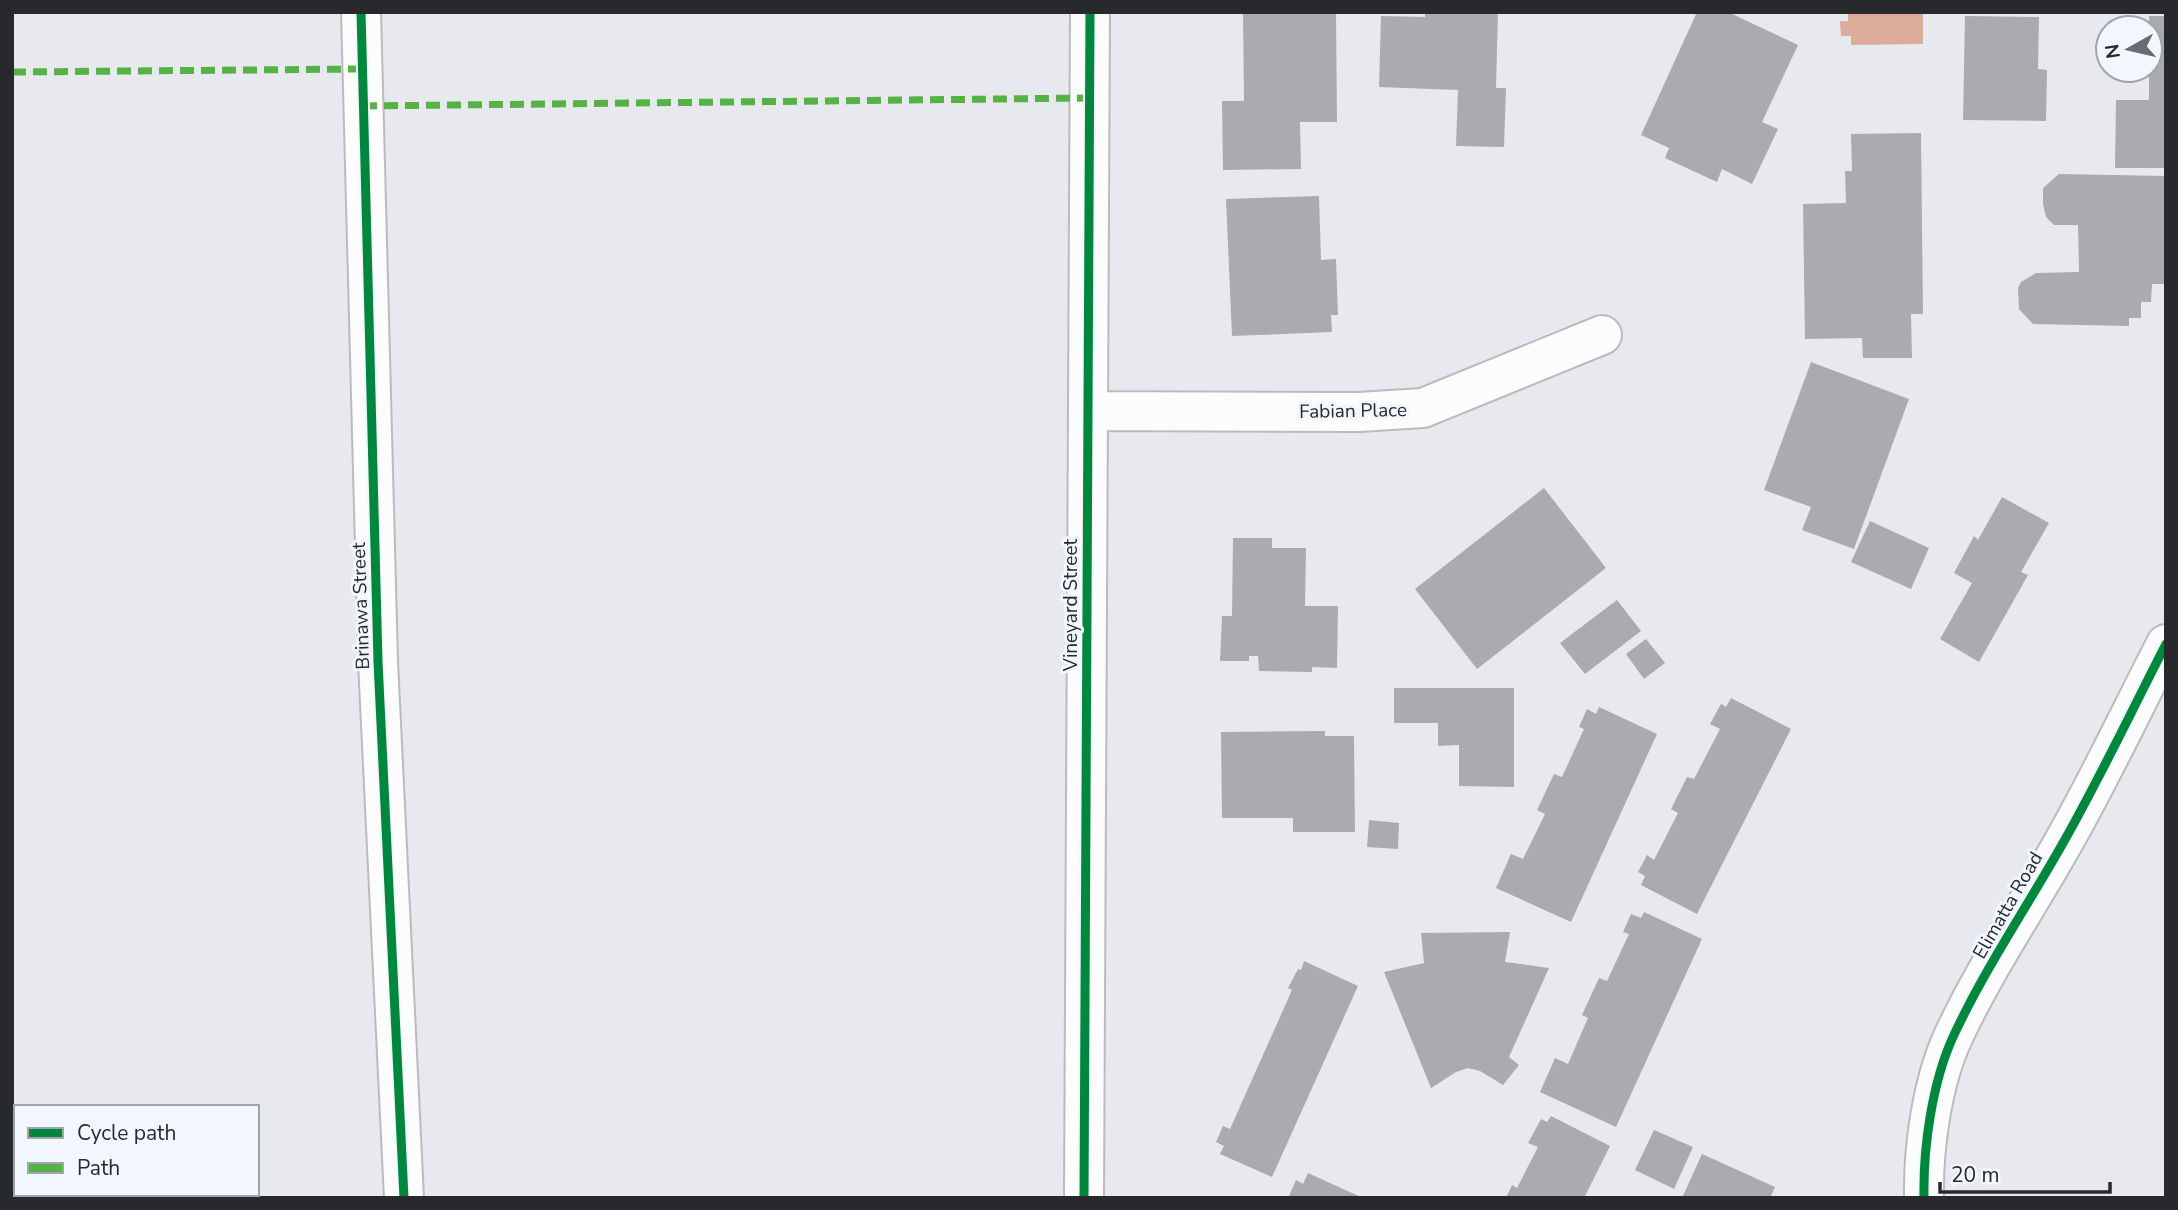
<svg xmlns="http://www.w3.org/2000/svg" width="2178" height="1210" viewBox="0 0 2178 1210" font-family="'Nunito Sans',sans-serif">
<style>
.water{fill:#dbac99}
.building{fill:#aaabae}
.lines{fill:none;stroke-linecap:round;stroke-linejoin:round}
.street-casing{stroke:#babbbe;stroke-width:42}
.street{stroke:#fcfcfc;stroke-width:38}
.quiet{stroke:#56b246;stroke-width:7;stroke-dasharray:14 7;stroke-linecap:butt}
.cycleway-casing{stroke:#f2f6fe;stroke-width:13}
.cycleway{stroke:#00873e;stroke-width:9}
.labels{text-anchor:middle;stroke-width:6;stroke-linejoin:round;paint-order:stroke}
.street-label{font-size:19px;fill:#28292c;stroke:#f2f6fe}
</style>
<rect width="100%" height="100%" fill="#e8e9ee"/>
<path class="water" d="M1848 12H1923V44L1851 45V36H1841L1840 21H1848Z"/>
<path class="building" d="M1243 12H1336L1337 122H1300L1301 169 1223 170 1222 101H1244Z
M1425 12H1498L1496 88H1506L1504 147 1456 146 1458 90 1379 87 1381 16 1425 17Z
M1697 12H1728L1798 45 1762 122 1778 129 1752 184 1722 169 1717 182 1665 158 1669 148 1641 135Z
M1965 16 2039 17 2038 69 2047 70 2046 121 1963 120Z
M2149 16H2166V168H2115L2116 100H2149Z
M1921 133 1923 314H1911L1912 358H1863L1862 338 1805 339 1803 204 1846 203 1845 171H1852L1851 134Z
M2059 174 2166 176V284H2152L2151 302H2141V318H2129V326L2033 324 2019 309 2018 288 2021 282 2036 273 2079 272 2078 225H2054L2046 217 2043 204V188Z
M1319 196 1321 260 1336 259 1338 315H1331L1332 332 1232 336 1226 199Z
M1811 362 1909 399 1854 549 1802 530 1811 507 1764 490Z
M1544 488 1606 568 1477 669 1415 589Z
M2002 497 2049 523 2021 572 2028 575 1979 662 1940 639 1972 583 1954 573 1974 536 1978 540Z
M1870 521 1929 548 1911 589 1851 562Z
M1233 538H1272V548H1306L1305 606H1338L1337 668 1312 667V672L1259 671 1258 656H1249V661H1220L1222 616H1232Z
M1617 600 1641 631 1585 674 1560 643Z
M1646 639 1665 663 1644 679 1626 654Z
M1394 688H1514V787L1459 786V745L1438 746V723H1394Z
M1731 698 1791 729 1697 914 1641 885 1645 876 1638 872 1647 855 1654 860 1678 813 1671 809 1687 777 1694 779 1720 729 1710 724 1721 704 1726 707Z
M1599 707 1657 734 1571 922 1496 888 1511 854 1523 859 1545 814 1537 810 1554 774 1562 777 1584 729 1579 727 1587 709 1596 714Z
M1325 731V736H1354L1355 832H1293V818H1222L1221 732Z
M1369 820 1399 823 1398 849 1367 847Z
M1644 912 1702 939 1616 1127 1540 1092 1555 1058 1568 1064 1588 1018 1582 1015 1599 978 1607 981 1629 934 1623 932 1631 914 1641 918Z
M1510 932 1505 962 1549 968 1509 1057 1519 1065 1503 1085 1480 1071 1468 1068 1456 1072 1431 1088 1384 972 1424 963 1421 933Z
M1304 961 1358 986 1272 1177 1220 1154 1224 1146 1216 1142 1223 1126 1230 1129 1292 990 1288 988 1298 969 1301 970Z
M1551 1116 1610 1146 1584 1198H1506L1512 1185 1517 1188 1538 1147 1528 1143 1541 1119 1547 1122Z
M1654 1130 1693 1147 1674 1189 1635 1170Z
M1702 1154 1775 1187 1770 1198H1682Z
M1308 1173 1363 1198H1293L1289 1196 1296 1180 1303 1184Z"/>
<g class="lines">
<defs>
<path id="street" d="M361 12 378 662 404 1198
M1089 411 1359 412 1423 408 1602 335
M1084 1198 1090 12
M1924 1198C1923 1148 1932 1083 1953 1037 1984 970 2027 907 2063 843 2100 778 2132 710 2166 644"/>
</defs>
<use href="#street" class="street-casing"/>
<use href="#street" class="street"/>
<path class="quiet" d="M12 72 362 69
M363 106 1090 98"/>
<defs>
<path id="cycleway" d="M361 12 378 662 404 1198
M1084 1198 1090 12
M1924 1198C1923 1148 1932 1083 1953 1037 1984 970 2027 907 2063 843 2100 778 2132 710 2166 644"/>
</defs>
<use href="#cycleway" class="cycleway-casing"/>
<use href="#cycleway" class="cycleway"/>
</g>
<g class="labels">
<g class="street-label">
<text transform="translate(1353 410) rotate(-1)" y="7">Fabian Place</text>
<text transform="translate(1070 605) rotate(-90)" y="7">Vineyard Street</text>
<text transform="translate(360 606) rotate(-92)" y="7">Brinawa Street</text>
<text transform="translate(2007 905) rotate(-60)" y="7">Elimatta Road</text>
</g>
</g>
<rect width="2178" height="1210" fill="none" stroke="#28292c" stroke-width="28"/>
<rect x="14" y="1105" width="245" height="91" fill="#f2f6fe" stroke="#a1a4aa" stroke-width="2"/>
<rect x="28" y="1128" width="35" height="10" fill="#00873e" stroke="#a1a4aa" stroke-width="2"/>
<text x="77" y="1140" font-size="21" fill="#28292c">Cycle path</text>
<rect x="28" y="1163" width="35" height="10" fill="#56b246" stroke="#a1a4aa" stroke-width="2"/>
<text x="77" y="1175" font-size="21" fill="#28292c">Path</text>
<g transform="translate(2129 49) rotate(262)"><circle r="33" fill="#f2f6fe" stroke="#a1a4aa" stroke-width="2"/>
<path d="M0-5L12 26L0 18L-12 26Z" fill="#6b6c70"/>
<text y="-10" font-size="19" font-weight="bold" text-anchor="middle" fill="#28292c">N</text>
</g>
<path d="M1940 1182v10h170v-10" fill="none" stroke="#28292c" stroke-width="3.5"/>
<text x="1951" y="1182" font-size="21" fill="#28292c" stroke="#f2f6fe" stroke-width="5" paint-order="stroke">20 m</text>
</svg>
